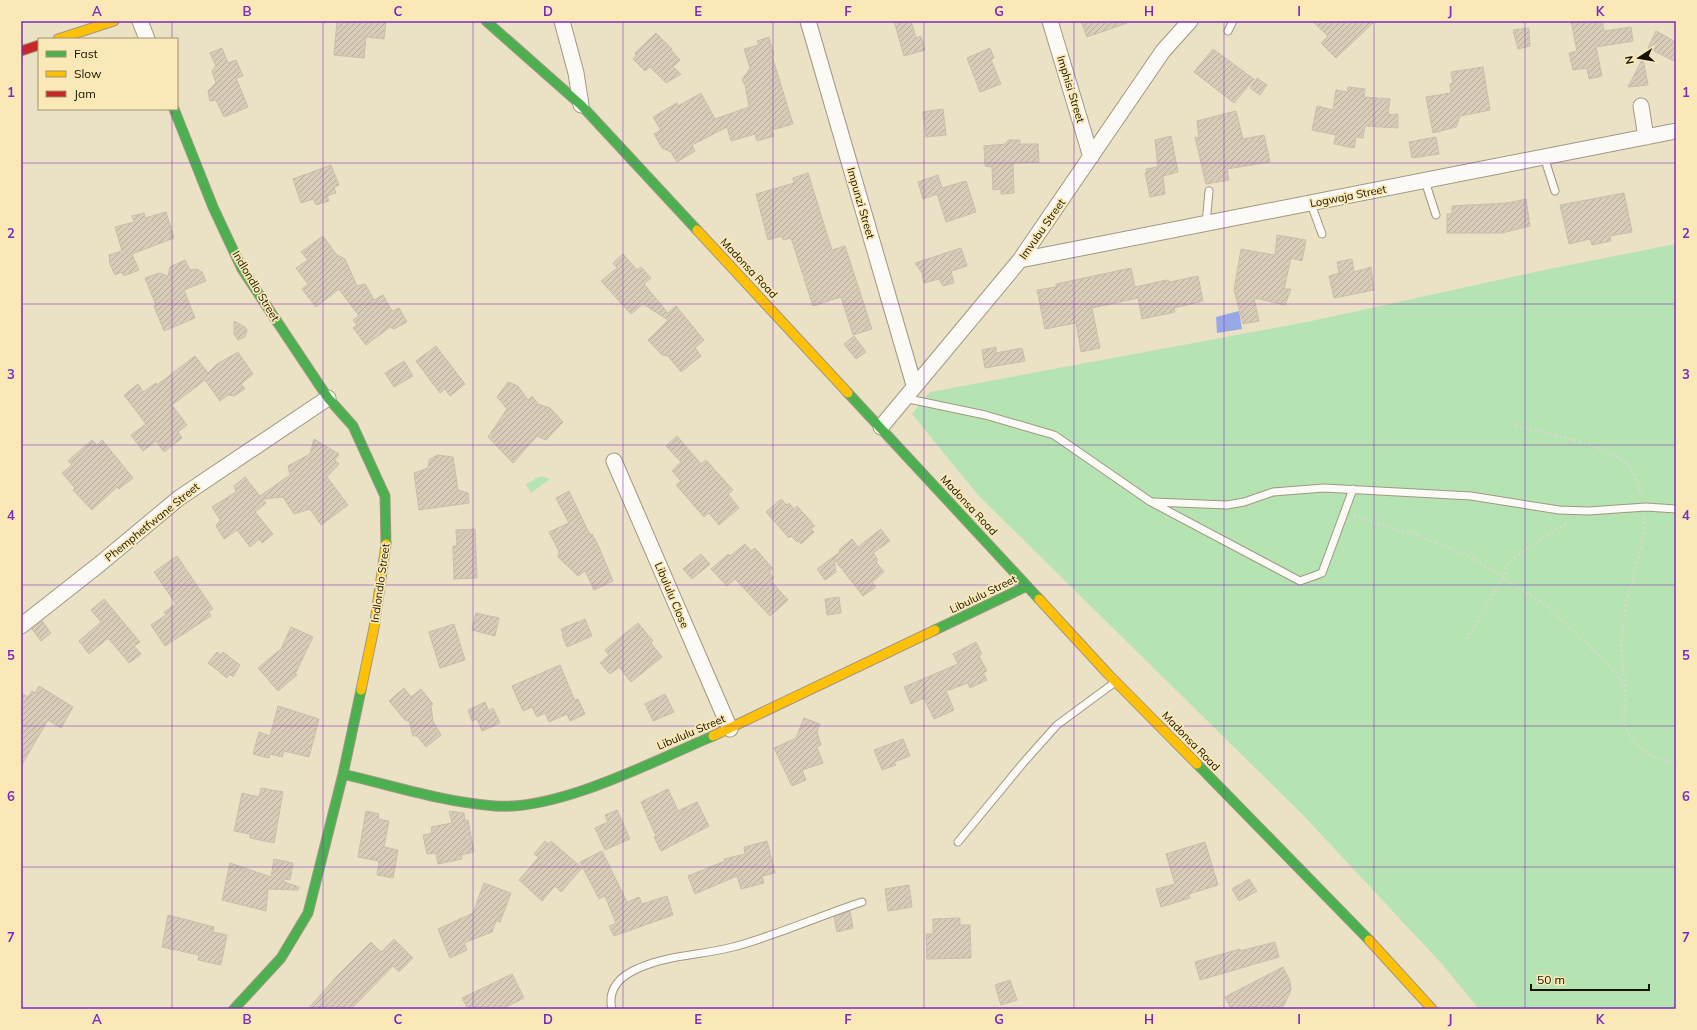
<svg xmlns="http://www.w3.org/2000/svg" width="1697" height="1030" viewBox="0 0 1697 1030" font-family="Mulish,sans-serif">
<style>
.grass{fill:#b5e3b1}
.water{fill:#98a8e6}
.building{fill:url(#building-hatch);stroke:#c9beaa}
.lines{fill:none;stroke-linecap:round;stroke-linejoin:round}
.lane-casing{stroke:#a09882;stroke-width:9}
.street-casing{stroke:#a09882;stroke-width:17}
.fast-casing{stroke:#a09882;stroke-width:11}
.slow-casing{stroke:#a09882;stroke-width:11}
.jam-casing{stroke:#a09882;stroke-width:11}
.path{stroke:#dad7ce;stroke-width:2.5;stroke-dasharray:2 3;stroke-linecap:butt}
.lane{stroke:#fcfaf6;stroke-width:7}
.street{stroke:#fcfaf6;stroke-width:15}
.fast{stroke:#4caf50;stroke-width:9}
.slow{stroke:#ffc107;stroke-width:9}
.jam{stroke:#c62828;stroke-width:9}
.grid{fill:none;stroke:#7b2cbf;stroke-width:1;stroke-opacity:0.55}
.labels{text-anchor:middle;stroke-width:3.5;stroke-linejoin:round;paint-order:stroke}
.street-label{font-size:11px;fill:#191302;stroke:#fae9b6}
.neatline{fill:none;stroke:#7b2cbf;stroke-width:1.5}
.grid-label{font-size:13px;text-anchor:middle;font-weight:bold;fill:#7b2cbf}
</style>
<defs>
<pattern id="building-hatch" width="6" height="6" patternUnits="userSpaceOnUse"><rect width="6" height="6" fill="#d8ccb8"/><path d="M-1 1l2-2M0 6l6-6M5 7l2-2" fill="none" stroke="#b9ae9d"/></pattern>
</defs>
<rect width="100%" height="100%" fill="#ebe1c5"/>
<path class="grass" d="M1676 244V1009H1479L1442 964 1303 815 978 495 912 414 930 392 1307 322 1554 268Z
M541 476 550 479 531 493 526 484Z"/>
<path class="water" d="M1239 311 1242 329 1217 333 1216 317Z"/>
<path class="building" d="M337 21H386L384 39 366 37 364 58 334 55Z
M894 21H911L916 38 921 36 925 50 904 56Z
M1081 21H1127V23L1087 37Z
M1312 21H1375L1336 58 1321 43 1328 36Z
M1571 21H1602L1604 31 1631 27 1633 41 1596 47 1602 76 1589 79 1587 68 1573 70 1569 53 1577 51Z
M1529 28 1530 46 1518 49 1513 30Z
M1656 31 1676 42V62L1648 48Z
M656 33 672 49 671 50 680 60 673 67 681 74 666 83 650 67 645 71 633 59 636 55 635 53Z
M769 37 774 55 772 56 793 124 772 130 774 136 757 141 755 134 731 141 727 127 692 145 695 151 677 162 671 152 662 148 654 134 661 130 653 117 677 103 678 106 701 93 715 119 749 107 745 85 742 80 750 68 744 49 759 45 757 41Z
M222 48 228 63 236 60 243 76 236 78 248 107 224 117 216 100 210 101 208 91 216 83 212 71 216 66 210 53Z
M990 48 994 58 991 60 1001 84 980 92 967 58Z
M1213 49 1254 79 1234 103 1194 72Z
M1643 58 1648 85 1628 87Z
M1483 67 1490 110 1460 116 1456 127 1433 133 1426 97 1451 93 1450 84 1453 83 1451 72Z
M1257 78 1267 85 1260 95 1250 88Z
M1348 87 1365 89 1364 97 1390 99 1388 115 1398 114V128L1365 126 1363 138 1356 137 1354 148 1334 144 1336 135 1312 130 1317 106 1333 110 1336 90 1347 92Z
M943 109 946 135 926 137 923 112Z
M1236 111 1243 139 1264 135 1270 162 1227 169 1229 180 1206 184 1195 137 1199 138 1197 121Z
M1171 136 1178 172 1163 176 1165 194 1150 197 1145 173 1147 172 1146 169 1158 167 1155 140Z
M1436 137 1439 154 1412 158 1409 142Z
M1008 140H1020V144H1038L1039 162 1013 163 1014 193 1001 194V189L993 190 992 167 985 166 984 146 1006 144Z
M331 165 339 185 334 187 336 193 327 196 329 201 316 205 313 199 301 203 293 179Z
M808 173 832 250 845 246 872 329 853 335 841 297 813 306 791 238 783 240 782 236 768 240 756 194 794 183 793 178Z
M938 175 942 188 966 181 976 212 946 222 937 194 923 199 918 182Z
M1624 193 1632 232 1610 236 1611 241 1592 245 1590 239 1569 244 1560 205Z
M1526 199 1530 226 1502 233H1447V214H1452V206L1507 203Z
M166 212 174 238 132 254 139 270 124 276 121 272 115 275 110 264 109 255 122 251 115 227 134 222 132 216 144 213 145 218Z
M1277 235 1306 240 1302 261 1291 258 1284 289H1291L1285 305 1254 298 1259 321 1243 324 1234 290 1241 249 1275 255Z
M323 236 336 254 345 259 357 286 365 284 374 300 383 295 392 311 399 308 407 322 394 329 390 327 366 345 353 328 357 325 353 320 359 316 339 289 316 307 302 289 308 284 296 268 308 260 301 252Z
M961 248 967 266 951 271 954 283 943 286 939 279 924 283 922 273 915 263Z
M623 254 637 270 641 267 651 278 644 284 668 313 676 306 704 340 695 348 701 356 681 372 668 356 662 355 648 340 668 320 643 304 631 314 601 281 617 268 613 263Z
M1352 259 1354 272 1371 267 1374 290 1334 298 1329 276 1339 273 1337 262Z
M185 260 190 270 196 269 202 272 206 281 184 290 195 318 164 331 154 306 156 305 145 278 159 273 168 276 170 267Z
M1131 268 1135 287 1167 280 1170 282 1198 276 1203 301 1174 308 1175 312 1142 319 1138 298 1092 308 1100 348 1081 352 1076 323 1045 329 1037 290 1056 287V284Z
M234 321 245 327 247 330 245 337 238 340 234 334Z
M854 336 866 352 856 359 844 344Z
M436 346 465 384 450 396 445 389 440 393 416 361Z
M996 347V353L1022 348 1025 361 985 368 982 350Z
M238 352 253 374 241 384 245 389 234 396 228 395 220 401 205 380 172 405 187 425 178 432 182 438 164 452 156 441 143 451 131 435 146 424 124 395 138 384 143 392 156 383 157 385 195 356 208 373 217 364Z
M404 361 413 376 394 387 385 373Z
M508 382 518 386 528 400 532 396 538 404 550 408 563 422 546 440 537 436 513 463 488 437 507 409 497 397Z
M677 436 701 464 706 460 733 490 728 494 739 508 719 525 709 513 704 517 676 485 681 481 672 471 681 462 666 446Z
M314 439 339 454 335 460 339 464 327 477 348 505 321 525 310 509 294 514 283 497 263 499 266 503 255 512 273 534 262 543 259 539 250 547 237 530 224 539 216 526 220 520 212 507 236 492 234 486 245 477 260 496 290 475 288 466 310 454Z
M92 440 97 445 102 440 133 478 119 489 117 487 92 510 73 490 75 488 62 473 72 465 68 461Z
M437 455 453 457 458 490 468 493 469 503 419 510 414 473 428 468 429 460Z
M569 491 590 535 592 534 598 545 613 581 594 590 585 571 578 576 558 557 559 551 549 532 569 523 556 498Z
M781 499 787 505 789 503 794 509 797 506 815 526 811 529 814 532 801 544 799 541 797 542 791 536 789 538 766 512Z
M475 529 477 578 454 579 453 546H457L456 530Z
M881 529 890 541 873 553 878 560 876 562 884 572 872 582 876 587 863 596 834 559 836 572 825 580 817 569 840 552 839 550 852 539 858 547Z
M745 544 751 551 755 548 773 569 769 572 774 578 771 581 788 600 770 616 735 579 727 586 711 569 728 554 730 556Z
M701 554 710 564 692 579 683 569Z
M177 556 213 609 208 612 211 616 165 646 151 625 166 615 164 612 176 604 154 572Z
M839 597 841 613 827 615 825 599Z
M104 599 140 642 134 646 141 654 129 663 108 638 89 654 79 641 101 622 91 610Z
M476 613 499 618 495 636 472 630Z
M585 619 592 636 567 647 562 635 563 634 561 629Z
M42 621 51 633 41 641 32 629Z
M638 623 653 641 651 643 662 657 631 682 619 667 610 674 600 663 609 655 605 650Z
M454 624 465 660 440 668 429 632Z
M291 627 313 637 295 674 297 675 278 691 258 668 281 649Z
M976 642 982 654 979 656 987 671 983 673 987 680 970 688 968 683 946 691 954 710 934 719 924 698 911 704 904 687 958 664 953 654Z
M217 652 221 655 223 652 240 665 233 677 230 674 227 678 208 663Z
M560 665 575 701 578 699 585 714 570 721 567 714 549 722 545 713 537 717 532 707 523 711 512 686Z
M39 686 73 707 61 728 48 720 21 766V693L28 697 32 691 35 693Z
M404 688 411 697 421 689 433 704 431 706 433 721 441 735 426 747 417 736H413L409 721 405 720 389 701Z
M665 694 674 712 653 721 645 704Z
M485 702 489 711 493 708 500 723 482 731 477 719 472 721 468 710Z
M278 706 319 719 309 757 284 751 282 757 270 754 269 758 253 754 259 732 270 736Z
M804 718 820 724 817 732 821 745 817 747 823 763 802 770 806 780 792 786 774 748 796 738Z
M903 739 910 756 894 762 896 765 882 770 874 750Z
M261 788 283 792 274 843 250 838V834L234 831 242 793 259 797Z
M668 789 678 811 697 802 709 826 661 851 654 837 656 836 641 802Z
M617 810 630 839 605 850 595 828 608 822 605 815Z
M366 811 379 814 378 819 389 821 384 847 398 850 393 878 377 875 379 861 358 857Z
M449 811 464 813 465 821 468 820 474 852 461 855 462 859 438 864 436 853 427 854 423 835 432 833 431 827 452 823Z
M545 841 548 844 551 841 582 868 561 892 555 886 542 901 519 880 539 857 534 854Z
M767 841 775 873 762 876 764 883 741 889 737 876 695 894 688 876 725 861 724 859 745 854 744 847Z
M1205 842 1218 885 1189 894 1190 898 1161 907 1156 889 1175 884 1166 854Z
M602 851 627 902 639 897 642 904 667 896 673 915 614 936 609 926 616 923 605 896 599 899 580 862Z
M274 859 293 863 290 880 284 879V882L299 887 298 890 268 889 266 911 222 900 230 863 271 877Z
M1249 879 1257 891 1239 901 1232 889Z
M484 883 511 893 500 922 496 921 492 932 464 943 467 950 450 958 438 929 473 913Z
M909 885 912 907 888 911 885 889Z
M850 911 853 928 837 932 834 917Z
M168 915 214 927 213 932 227 935 221 965 198 960 199 955 162 947Z
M960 918V925H970L971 958 927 959 926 934H933V919Z
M394 939 413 958 399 972 393 966 351 1009H308L337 976 371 942 381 952Z
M1275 942 1279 957 1200 980 1195 962 1240 949V951Z
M1283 967 1290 981 1291 990 1283 1007 1278 1009H1231L1225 997Z
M512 974 524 998 502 1009H468L462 998Z
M1010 980 1017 1000 1001 1005 995 985Z"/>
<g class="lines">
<defs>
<path id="lane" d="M1228 31 1233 21
M1544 157 1555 191
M1425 181 1436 215
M1311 204 1322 234
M1206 224 1209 191
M904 398 985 415 1054 435 1151 502 1300 581 1322 573 1353 489
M1153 502 1227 505 1244 502 1273 492 1324 488 1471 496 1559 510 1588 511 1646 507 1676 509
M958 842 1024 762 1057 725 1114 683
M612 1009C607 989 620 976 639 968 668 955 703 955 733 947 778 935 819 916 862 902"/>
<path id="street" d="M140 21 147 39
M562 21 576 73 581 105
M808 21 914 385
M1050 21 1091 157
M1641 106 1646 137
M1020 260 1676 131
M881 427 1020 260 1163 51 1190 21
M614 461 730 729
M21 626 101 563 179 498 328 398"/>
<path id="fast" d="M486 21 581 105 697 230
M174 109 213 207 242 269 328 398 353 426 385 496 386 544
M848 393 1039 599
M935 630 1027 586
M1197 764 1369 940
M343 774C393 786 443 802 495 806 558 811 654 761 713 736
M234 1009 281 958 308 913 343 774 361 690"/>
<path id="slow" d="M58 39 114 21
M697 230 848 393
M1039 599 1108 674 1197 764
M361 690 374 628 386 544
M713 736 935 630
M1369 940 1432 1009"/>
<path id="jam" d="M21 51 39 45"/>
</defs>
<use href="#lane" class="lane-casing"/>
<use href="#street" class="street-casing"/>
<use href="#fast" class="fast-casing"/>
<use href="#slow" class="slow-casing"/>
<use href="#jam" class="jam-casing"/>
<path class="path" d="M1516 425C1543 434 1618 445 1632 471 1637 479 1639 489 1642 497
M1354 516 1396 530 1413 533 1471 557 1547 606 1616 672 1624 687
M1645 517 1640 554 1626 601 1621 647 1625 689 1624 723 1632 739 1644 751 1660 760 1676 764
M1467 639 1503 578 1508 562 1568 522"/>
<use href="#lane" class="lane"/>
<use href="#street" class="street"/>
<use href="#fast" class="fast"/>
<use href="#slow" class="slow"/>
<use href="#jam" class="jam"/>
</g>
<path class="grid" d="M172 21V39M323 21V1009M473 21V1009M623 21V1009M773 21V1009M924 21V1009M1074 21V1009M1224 21V1009M1374 21V1009M1525 21V1009M172 109V1009M21 163H1676M21 304H1676M21 445H1676M21 585H1676M21 726H1676M21 867H1676"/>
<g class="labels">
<g class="street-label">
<text transform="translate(1071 89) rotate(73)" y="4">Imphisi Street</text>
<text transform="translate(1348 196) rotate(-11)" y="4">Logwaja Street</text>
<text transform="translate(861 203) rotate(74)" y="4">Impunzi Street</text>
<text transform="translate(1042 229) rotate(-55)" y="4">Imvubu Street</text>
<text transform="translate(749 268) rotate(47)" y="4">Madonsa Road</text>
<text transform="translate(256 286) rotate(59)" y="4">Indlondlo Street</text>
<text transform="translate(969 505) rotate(47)" y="4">Madonsa Road</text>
<text transform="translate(152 522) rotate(-39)" y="4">Phemphetfwane Street</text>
<text transform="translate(380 583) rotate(-82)" y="4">Indlondlo Street</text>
<text transform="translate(983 594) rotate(-26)" y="4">Libululu Street</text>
<text transform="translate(672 595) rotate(67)" y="4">Libululu Close</text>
<text transform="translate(691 732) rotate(-23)" y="4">Libululu Street</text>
<text transform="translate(1191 741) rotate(46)" y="4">Madonsa Road</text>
</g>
</g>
<rect width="1697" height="1030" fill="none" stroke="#fae9b6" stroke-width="44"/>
<rect x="38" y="38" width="140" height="72" fill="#fae9b6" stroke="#a0936e"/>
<rect x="46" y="51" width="20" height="6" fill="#4caf50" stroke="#a0936e"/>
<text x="74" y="58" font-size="12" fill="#191302">Fast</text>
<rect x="46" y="71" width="20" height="6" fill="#ffc107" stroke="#a0936e"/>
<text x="74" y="78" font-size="12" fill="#191302">Slow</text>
<rect x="46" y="91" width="20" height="6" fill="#c62828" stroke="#a0936e"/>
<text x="74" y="98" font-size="12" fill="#191302">Jam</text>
<g transform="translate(1639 58) rotate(258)" stroke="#fae9b6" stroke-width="3" paint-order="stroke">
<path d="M0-3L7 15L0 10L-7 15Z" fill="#191302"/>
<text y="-6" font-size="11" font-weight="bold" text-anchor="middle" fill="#191302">N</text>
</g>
<path d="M1531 984v6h118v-6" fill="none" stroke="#191302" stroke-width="2"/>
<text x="1537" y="984" font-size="12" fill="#191302" stroke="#fae9b6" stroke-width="3" paint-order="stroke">50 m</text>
<rect x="22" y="22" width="1653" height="986" class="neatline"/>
<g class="grid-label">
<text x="97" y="16">A</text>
<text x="247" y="16">B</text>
<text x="398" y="16">C</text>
<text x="548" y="16">D</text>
<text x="698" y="16">E</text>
<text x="848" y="16">F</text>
<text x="999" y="16">G</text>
<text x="1149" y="16">H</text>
<text x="1299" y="16">I</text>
<text x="1450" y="16">J</text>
<text x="1600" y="16">K</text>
<text x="11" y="97">1</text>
<text x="1686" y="97">1</text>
<text x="11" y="238">2</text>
<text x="1686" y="238">2</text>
<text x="11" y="379">3</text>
<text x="1686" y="379">3</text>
<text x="11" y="520">4</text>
<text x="1686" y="520">4</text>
<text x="11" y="660">5</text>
<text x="1686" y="660">5</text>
<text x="11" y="801">6</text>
<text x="1686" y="801">6</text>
<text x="11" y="942">7</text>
<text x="1686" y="942">7</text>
<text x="97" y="1024">A</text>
<text x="247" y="1024">B</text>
<text x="398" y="1024">C</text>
<text x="548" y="1024">D</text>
<text x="698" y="1024">E</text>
<text x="848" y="1024">F</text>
<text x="999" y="1024">G</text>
<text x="1149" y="1024">H</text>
<text x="1299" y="1024">I</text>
<text x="1450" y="1024">J</text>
<text x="1600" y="1024">K</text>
</g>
</svg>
